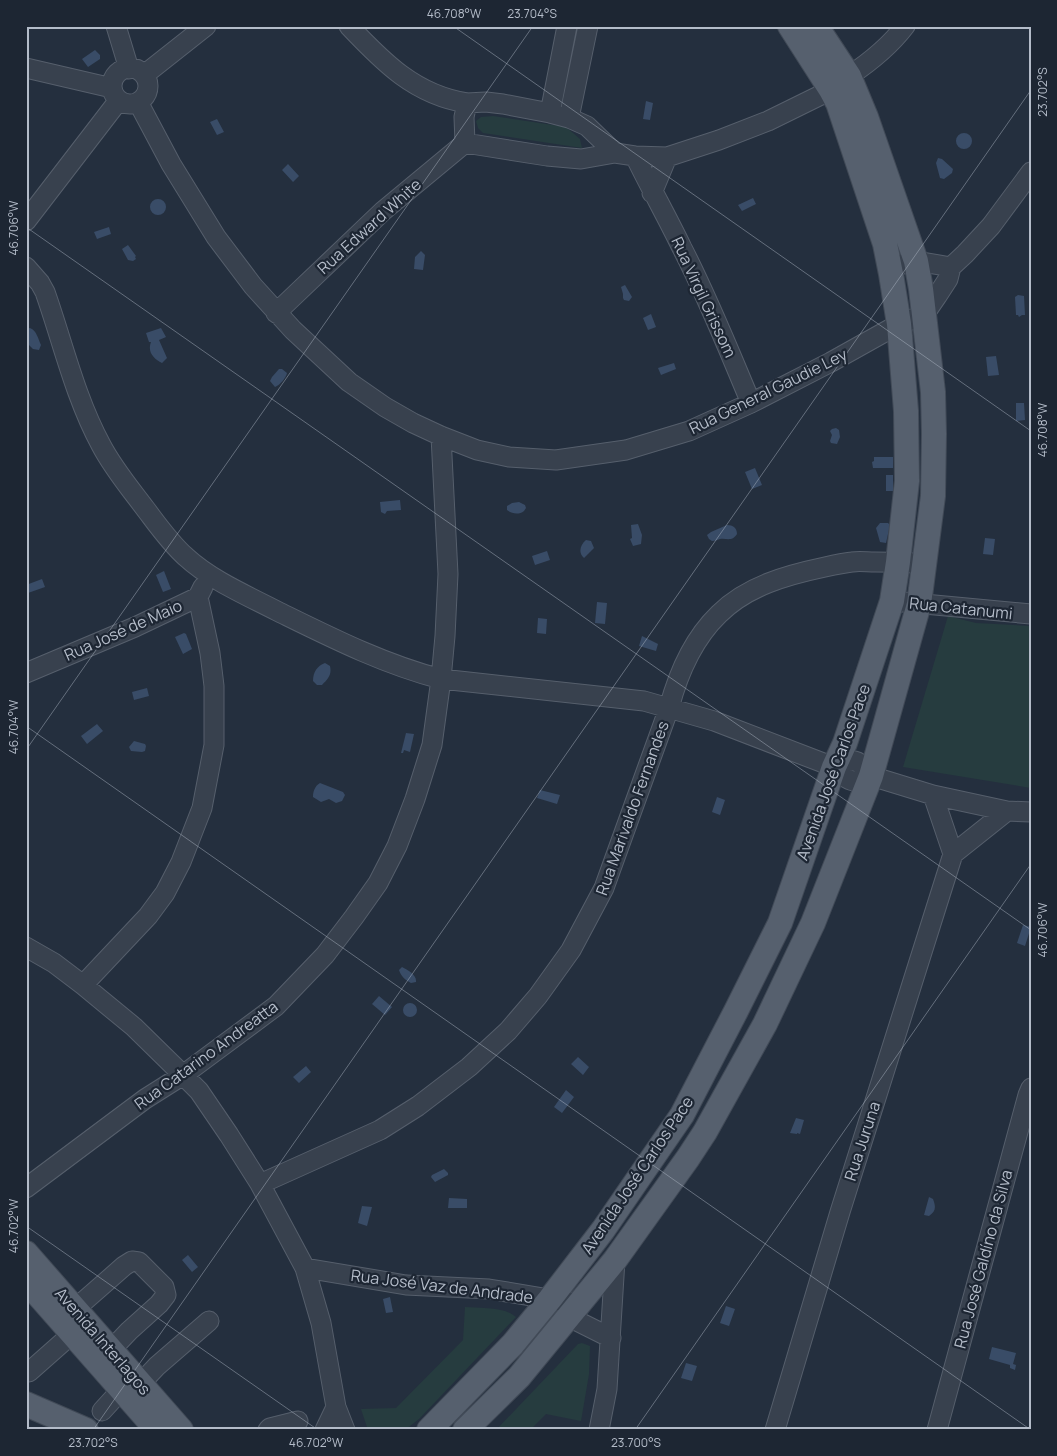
<svg xmlns="http://www.w3.org/2000/svg" width="1057" height="1456" viewBox="0 0 1057 1456" font-family="Manrope,sans-serif">
<style>
.green{fill:#263c3f}
.water{fill:#394c67}
.lines{fill:none;stroke-linecap:round;stroke-linejoin:round}
.minor-casing{stroke:#565f6c;stroke-width:21}
.major-casing{stroke:#414a57;stroke-width:26}
.minor{stroke:#38414e;stroke-width:19}
.major{stroke:#56606e;stroke-width:24}
.ticks{fill:none;stroke:#b4bcc9;stroke-width:1;stroke-opacity:0.45}
.labels{text-anchor:middle;stroke-width:4.5;stroke-linejoin:round;paint-order:stroke}
.street-label{font-size:16px;fill:#b4bcc9;stroke:#1d2633}
.neatline{fill:none;stroke:#b4bcc9;stroke-width:2}
.ticks-label{font-size:12px;text-anchor:middle;fill:#b4bcc9}
</style>
<rect width="100%" height="100%" fill="#242f3e"/>
<path class="green" d="M493 116 566 127 580 139 582 148 483 133 478 128 476 121 481 117Z
M948 616 976 623 1031 626V788L903 767Z
M465 1307C479 1308 506 1307 516 1317L419 1419 405 1430H368L361 1409 396 1408 463 1340Z
M582 1343 590 1346 589 1374 581 1421 546 1414 530 1430H496L578 1344Z"/>
<path class="water" d="M95 50 100 55V59L88 67 82 59Z
M646 101 653 103 650 120 643 119Z
M217 119 224 132 217 135 210 122Z
M956 141a8 8 0 1 1 16 0a8 8 0 1 1-16 0Z
M938 158 942 159 953 169 952 173 944 179 940 178 936 163Z
M288 164 299 176 293 182 282 170Z
M753 198 756 204 742 211 738 205Z
M150 207a8 8 0 1 1 16 0a8 8 0 1 1-16 0Z
M109 227 111 234 97 239 94 232Z
M128 245 136 256 135 257 136 259 133 261 128 260 122 249Z
M421 251 425 255 423 270 414 269 415 257Z
M625 285 632 297 629 301 624 300 623 298V294L621 287Z
M1018 295 1024 296 1025 315H1022L1019 317 1018 315H1016L1015 297Z
M651 314 656 327 648 330 643 318Z
M30 328C37 331 38 339 41 345L39 350 33 349 26 342V329Z
M161 328 166 337 159 340 167 358 162 363C154 359 147 352 151 342H149L146 333Z
M996 356 999 375 988 376 986 357Z
M674 363 676 369 661 375 658 368Z
M279 369H282L287 373C286 378 280 385 275 387L270 381 272 377Z
M1016 403H1024L1025 420 1016 421Z
M836 428 839 430 840 437 837 444 831 443 830 441 832 435 830 431 832 429Z
M874 457H893V468H873L872 462 874 461Z
M755 468 762 485 752 489 745 472Z
M886 475H893V491H886Z
M400 500 401 510 387 511 385 514 381 512 380 502Z
M512 503 519 502 525 505 526 508 524 511C519 515 512 514 507 510V506Z
M880 523H888L890 525 886 543 880 542 876 528Z
M638 524 642 535 641 544 633 546 630 539 632 538 631 525Z
M727 525C733 525 737 528 737 534 732 542 727 538 720 539 717 540 715 541 712 541L709 539 707 535 711 532Z
M985 538 995 539 993 555 983 554Z
M586 540 591 541 594 548 584 558C578 553 580 545 586 540Z
M547 551 550 560 535 565 532 556Z
M164 571 171 589 163 592 156 575Z
M42 579 45 587 28 593 26 585Z
M597 602 607 603 605 624 595 623Z
M538 618 547 619 546 634 537 633Z
M184 633 186 634 192 649 183 654 175 637Z
M642 636 658 644 656 651 639 646Z
M325 663 330 666C332 675 328 679 322 685H317L313 681C313 672 317 666 325 663Z
M147 688 149 696 134 700 132 692Z
M97 724 103 731 87 744 81 736Z
M406 733 414 734 410 752 404 750 403 753H401Z
M134 741 145 744 146 746 145 751 142 752 131 751 129 747Z
M320 783 343 792 345 795 342 801 336 803 329 799 321 802 313 797C313 791 315 786 320 783Z
M540 790 560 795 557 804 537 798Z
M717 797 725 800 720 815 712 812Z
M1023 925 1031 927 1025 946 1017 943Z
M402 967C408 970 417 975 416 982L411 983C405 980 401 976 399 970Z
M379 996 392 1007 385 1015 372 1004Z
M403 1010a7 7 0 1 1 14 0a7 7 0 1 1-14 0Z
M578 1057 589 1067 583 1075 571 1064Z
M306 1066 311 1072 299 1083 293 1077Z
M566 1090 574 1097 562 1113 554 1107Z
M796 1118 804 1120 800 1134 797 1133V1134L790 1133Z
M444 1169 448 1173V1175L435 1182 431 1177 432 1175Z
M929 1197 933 1199C936 1207 936 1211 929 1216L924 1215Z
M449 1198 467 1199V1208H448Z
M362 1206 372 1207 367 1226 358 1223Z
M188 1255 198 1267 192 1272 182 1260Z
M390 1297 393 1312 386 1313 383 1299Z
M726 1306 735 1309 729 1326 720 1323Z
M992 1347 1016 1353 1013 1364 1016 1365 1015 1370 1010 1368V1365L989 1359Z
M686 1363 697 1366 692 1381 681 1378Z"/>
<g class="lines">
<defs>
<path id="minor" d="M116 26 129 69
M349 26C383 62 415 95 467 103
M26 68 112 88
M112 86a18 18 0 1 1 36 0a18 18 0 1 1-36 0Z
M144 75 206 26
M849 76C870 62 889 47 905 26
M138 102 171 164 216 237 253 286 293 330 349 382 385 407 413 423 441 436 477 450 509 457 556 460 626 450 689 431 751 403 831 362 899 324 924 315 937 296 948 279 951 267 965 254 991 226 1031 172
M550 113 567 26
M569 118 588 26
M465 143 547 156 581 159 615 153 635 156 667 157 719 140 768 121 831 90
M465 143 464 117 467 103 486 102 503 104 550 113 569 118 587 126 615 153
M635 156C650 187 667 217 682 248 708 298 729 351 751 403
M652 193 667 157
M26 221 119 100
M26 267 40 283 45 292C63 343 75 397 101 445 113 468 129 487 144 507 157 524 170 543 186 557 211 580 246 595 277 611 330 637 383 664 441 679L644 701 714 721 834 767
M890 267 916 261 951 267
M276 313 383 211 465 143
M892 601 1031 614
M26 673 135 627 198 597 203 587
M834 767C852 757 859 758 871 776
M834 767C840 774 849 783 859 781 863 781 867 777 871 776
M871 776 933 795 1007 811 1031 812
M933 795 953 854
M26 947 54 963 83 985 134 1027 183 1075 199 1091 229 1135 260 1184 305 1268 321 1323 336 1407 345 1430
M83 985 148 916 165 893 181 862 202 808 214 745V686L210 653 198 597
M260 1184 380 1130 418 1106 469 1067 508 1031 538 996 571 950 604 888 669 708C678 674 693 639 719 614 747 586 787 575 825 567 834 565 843 563 852 562 859 561 867 562 875 562 891 562 908 562 924 564
M26 1188 145 1099 183 1075 276 1006 325 955 354 917 378 883 397 846 415 799 432 745 441 679 445 636 448 574 441 436
M305 1268 406 1285 489 1289 579 1304
M75 1309 124 1266 132 1261 139 1262 164 1287 166 1295 159 1304 129 1331 111 1350
M569 1317 611 1338
M29 1372 72 1334
M140 1384 157 1366 209 1321
M102 1411 122 1389
M268 1430 270 1428 298 1421
M325 1430 336 1407
M599 1430 607 1389 615 1260
M775 1430 840 1212 953 854 1007 811
M937 1430 1028 1095 1031 1088"/>
<path id="major" d="M26 1253 181 1430
M26 1281 157 1430
M26 1404 86 1430
M429 1430 513 1344 550 1299 603 1230 682 1115 736 1011 780 923 834 767 845 743 892 601 898 562 907 481 906 411 899 324 891 274 885 244 838 103 831 90 790 26
M465 1430 519 1377 615 1260 688 1158 705 1132 765 1024 813 923 871 776 919 604 933 496 934 434 933 392 921 289 916 261 866 117 849 76 816 26"/>
</defs>
<use href="#minor" class="minor-casing"/>
<use href="#major" class="major-casing"/>
<use href="#minor" class="minor"/>
<use href="#major" class="major"/>
</g>
<path class="ticks" d="M453 26 1031 431M26 227 1031 930M26 726 1031 1430M26 750 533 26M26 1226 318 1430M93 1430 1031 90M635 1430 1031 864"/>
<g class="labels">
<g class="street-label">
<text transform="translate(369 226) rotate(-42)" y="6">Rua Edward White</text>
<text transform="translate(704 297) rotate(65)" y="6">Rua Virgil Grissom</text>
<text transform="translate(768 391) rotate(-26)" y="6">Rua General Gaudie Ley</text>
<text transform="translate(961 608) rotate(6)" y="6">Rua Catanumi</text>
<text transform="translate(123 630) rotate(-24)" y="6">Rua José de Maio</text>
<text transform="translate(833 772) rotate(-70)" y="6">Avenida José Carlos Pace</text>
<text transform="translate(632 808) rotate(-70)" y="6">Rua Marivaldo Fernandes</text>
<text transform="translate(206 1055) rotate(-36)" y="6">Rua Catarino Andreatta</text>
<text transform="translate(862 1141) rotate(-72)" y="6">Rua Juruna</text>
<text transform="translate(637 1175) rotate(-56)" y="6">Avenida José Carlos Pace</text>
<text transform="translate(983 1259) rotate(-75)" y="6">Rua José Galdíno da Silva</text>
<text transform="translate(442 1286) rotate(7)" y="6">Rua José Vaz de Andrade</text>
<text transform="translate(103 1341) rotate(49)" y="6">Avenida Interlagos</text>
</g>
</g>
<rect width="1057" height="1456" fill="none" stroke="#1d2633" stroke-width="55"/>
<rect x="28" y="28" width="1002" height="1400" class="neatline"/>
<g class="ticks-label">
<text x="454" y="18">46.708°W</text>
<text x="532" y="18">23.704°S</text>
<text transform="translate(1043 92) rotate(-90)" y="4">23.702°S</text>
<text transform="translate(14 228) rotate(-90)" y="4">46.706°W</text>
<text transform="translate(1043 430) rotate(-90)" y="4">46.708°W</text>
<text transform="translate(14 727) rotate(-90)" y="4">46.704°W</text>
<text transform="translate(1043 930) rotate(-90)" y="4">46.706°W</text>
<text transform="translate(14 1226) rotate(-90)" y="4">46.702°W</text>
<text x="93" y="1447">23.702°S</text>
<text x="316" y="1447">46.702°W</text>
<text x="636" y="1447">23.700°S</text>
</g>
</svg>
